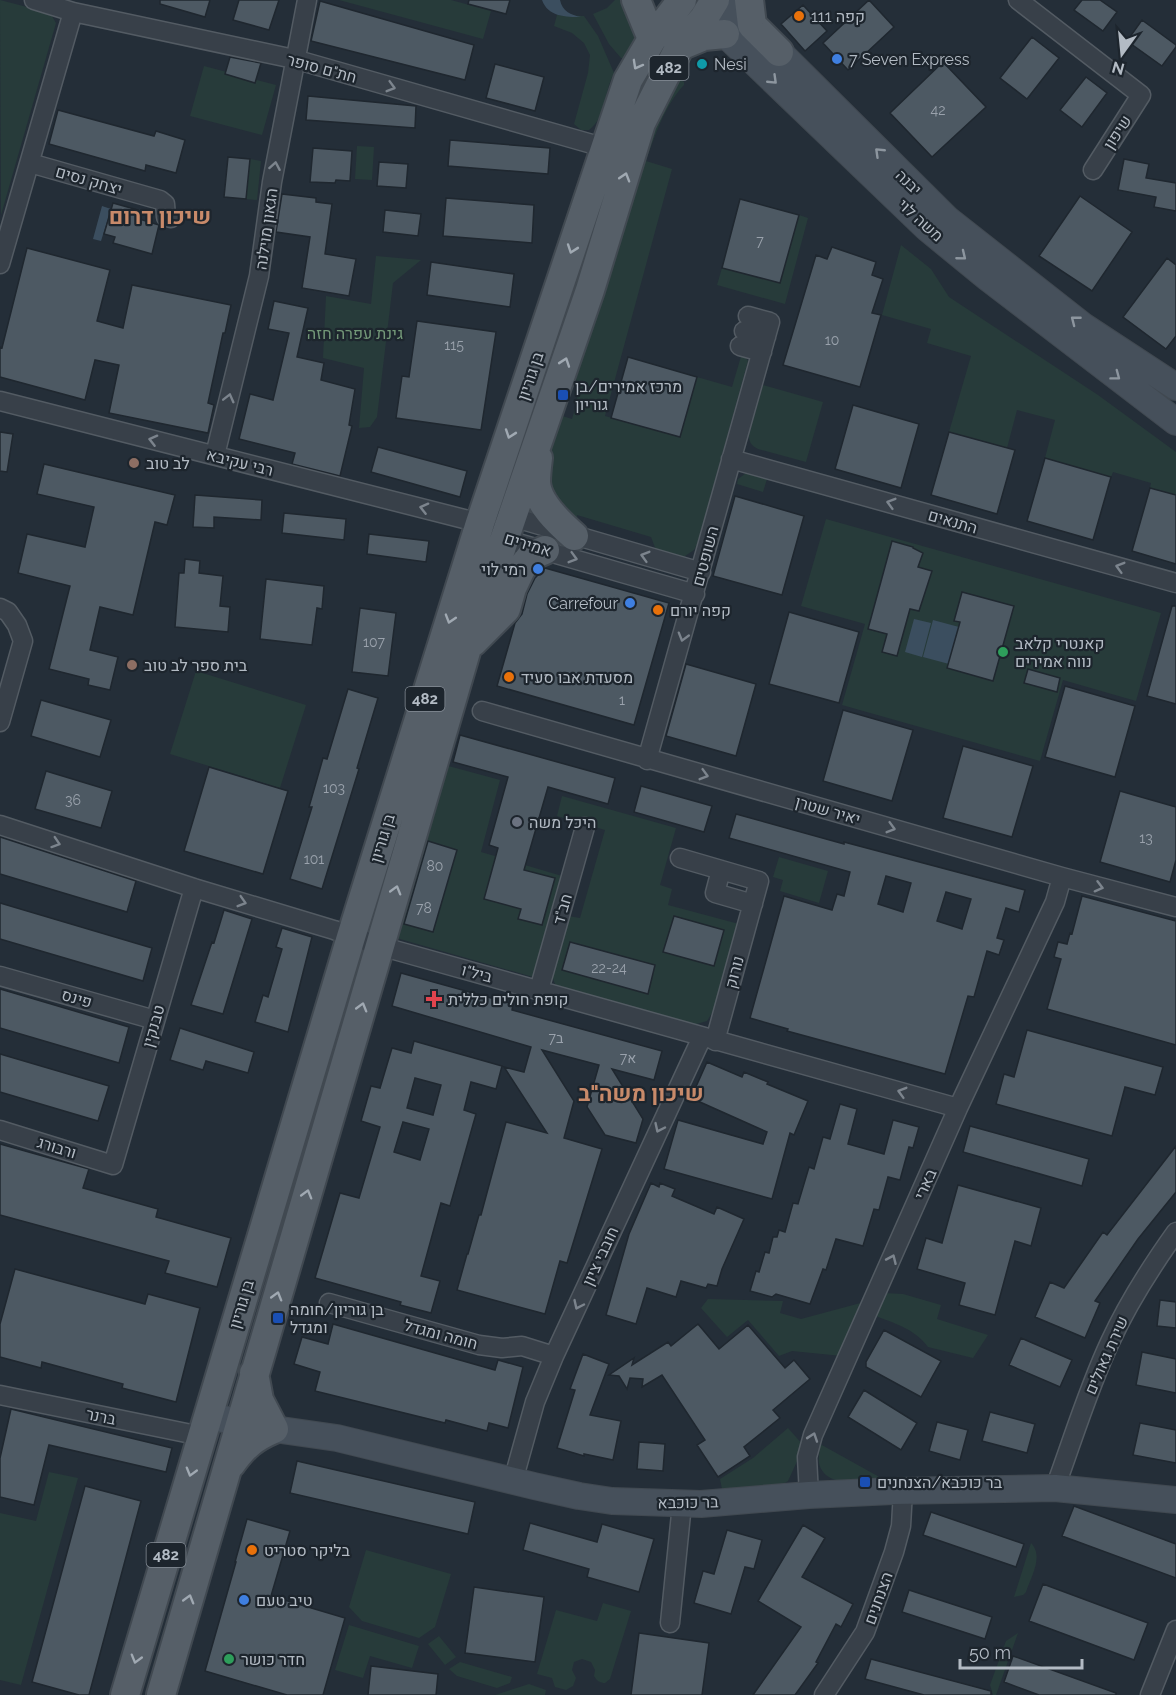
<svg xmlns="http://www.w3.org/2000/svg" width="1176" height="1695" viewBox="0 0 1176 1695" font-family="Raleway,Heebo,sans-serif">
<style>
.green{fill:#273b3a;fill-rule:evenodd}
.water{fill:#3b4e5f}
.building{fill:#4d5963;stroke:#1f272f;stroke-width:1.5;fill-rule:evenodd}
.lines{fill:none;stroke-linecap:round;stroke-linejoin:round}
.street-casing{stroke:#535b63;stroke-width:21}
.secondary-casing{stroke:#414951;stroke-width:28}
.primary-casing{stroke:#414951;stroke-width:32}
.street{stroke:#384049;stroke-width:18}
.secondary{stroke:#46505b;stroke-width:26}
.primary{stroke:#565f68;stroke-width:28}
.oneway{stroke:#a0a9b2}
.oneway2{stroke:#8d969f}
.oneway3{stroke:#7c848d}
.food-dot{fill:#e8710a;stroke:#1d252d;stroke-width:2}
.shop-dot{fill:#3f7fe0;stroke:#1d252d;stroke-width:2}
.culture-dot{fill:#0f9aa8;stroke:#1d252d;stroke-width:2}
.transit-dot{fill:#1a4fb4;stroke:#1d252d;stroke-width:2}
.education-dot{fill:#8d6e63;stroke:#1d252d;stroke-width:2}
.leisure-dot{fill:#2e9e5b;stroke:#1d252d;stroke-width:2}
.worship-dot{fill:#6b7280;stroke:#1d252d;stroke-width:2}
.health-dot{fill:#e0444e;stroke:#1d252d;stroke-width:2}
.labels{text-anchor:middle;stroke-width:4.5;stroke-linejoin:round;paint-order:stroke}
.number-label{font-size:14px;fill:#9aa2ac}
.shield{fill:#1d252d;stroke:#868e97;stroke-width:1.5}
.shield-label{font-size:15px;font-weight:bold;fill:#b3bbc4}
.poi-label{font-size:16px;fill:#b3bbc4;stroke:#1d252d;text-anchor:start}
.street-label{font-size:16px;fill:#b3bbc4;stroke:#1d252d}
.park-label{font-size:16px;fill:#739878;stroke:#1d252d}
.district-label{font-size:22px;font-weight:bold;fill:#c88a6a;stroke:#1d252d}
</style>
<rect width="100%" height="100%" fill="#242e38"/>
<path class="green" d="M0 0 50 13 56 23 1 215Z
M339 0H451L491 11 483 39Z
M615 0H627L641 34 625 58H621L609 44 593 14 607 8Z
M557 15 584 16 598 36 614 73C604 91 606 118 589 130H581L574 124 588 73 590 55 584 43 572 33 554 26Z
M204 66 276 85 262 135 190 116Z
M681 80 684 82V85C665 105 655 135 646 161L672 169 605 416 680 437 697 377 732 387 742 353 748 361 697 545 694 550 682 558 656 550 651 537 577 515 579 527 569 524 542 475 559 415 572 419 577 401 576 374 643 151 677 84Z
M357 146 374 147 372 180 355 179Z
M250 159 261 161 257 200 246 199Z
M799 215 808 218 785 304 717 285 722 268 780 283Z
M901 245 931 269 949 297 1098 395 1176 452V495L1150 488 1151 483 1113 472 1111 477 1045 458 1055 420 1017 410 1007 448 949 432 971 356 927 343 931 329 882 315Z
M376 256 421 260 393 283 377 417 370 427 359 428 364 368 323 358 326 296 371 304Z
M763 385 823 402 806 462 758 449C752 446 749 443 749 435Z
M746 473 767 479 763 492 737 484 738 479Z
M826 519 1161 613 1136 701 1063 680 1040 761 842 705 865 624 801 606Z
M196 671 306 705 280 788 170 754Z
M441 764 500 780 481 852 562 876 533 977 393 937Z
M562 796 676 828 660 885 672 889 668 905 739 924 715 1008 707 1021 693 1025 560 988 555 984 551 973 568 916 580 918 605 830 557 816ZM674 916 724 930 714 966 664 952ZM570 942 655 965 648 993 562 969Z
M779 857 828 871 819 903 780 891 783 880 773 877Z
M883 1293 903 1294 941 1305 937 1319 988 1335 973 1358 928 1347C915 1329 894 1323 873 1315Z
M708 1299 783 1301 780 1313 801 1319 868 1301 842 1356 792 1351 779 1356 748 1320 727 1337 701 1308Z
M788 1428 804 1446 788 1481 780 1486 723 1494 720 1479 753 1458Z
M820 1444 883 1479C864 1480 825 1490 819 1463 818 1458 820 1450 820 1444Z
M49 1472 78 1478 21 1685 0 1680V1513L36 1521Z
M1031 1543C1044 1556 1031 1577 1026 1592L1023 1595 1014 1597Z
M366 1550 451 1574 435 1627 419 1638 362 1621 349 1607Z
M603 1603 631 1611 610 1679 605 1683C600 1683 597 1681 594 1676L595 1670 591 1662 582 1659 574 1662 572 1670 576 1678 573 1686 566 1690 555 1687 552 1678 537 1674 556 1610 597 1621Z
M349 1625 419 1646 412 1668 370 1656 363 1678 335 1670Z
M1018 1633 996 1695H993L990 1685 1006 1641Z
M439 1636 456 1657 445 1665 428 1644Z
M460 1662 512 1677 510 1683 497 1688 457 1676 449 1669Z
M529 1684 546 1690 545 1695H495Z"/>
<path class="water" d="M542 0H560C562 11 571 15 581 17 566 17 548 17 542 0Z
M102 206 111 209 101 241 93 239Z
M914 619 931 623 922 657 905 652Z
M933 620 959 627 949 664 923 657Z"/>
<path class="building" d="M160 0H210L205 17 160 4Z
M239 0H279L269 30 233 20Z
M469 0H510L506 14 468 4Z
M869 0 894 27 848 70 823 43Z
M1082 0H1100L1117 12 1103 31 1074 10Z
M320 1 474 45 465 80 311 41Z
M803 5 827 31 805 51 781 24Z
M1142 20 1176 45V47L1162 66 1127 41Z
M1032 37 1059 58 1027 99 1000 78Z
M230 57 261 63 255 83 225 74Z
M943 62 986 107 932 157 890 113Z
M495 64 544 77 535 111 486 98Z
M1086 77 1107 93 1082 127 1060 110Z
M308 96 416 106 415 128 306 120Z
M58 110 154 136 156 131 185 140 176 173 146 165 145 171 49 144Z
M450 140 550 148 548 174 448 166Z
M313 148 352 151 350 181 336 180 335 183 310 182Z
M228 157 250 159 246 199 224 197Z
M1124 159 1149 164 1146 178 1176 183V211L1154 207 1156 197 1118 190Z
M379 162 408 164 406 188 377 186Z
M282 194 316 198V202L332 204 325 254 356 259 349 296 302 288 310 237 276 232Z
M1080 196 1132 232 1092 291 1039 256Z
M446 198 534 205 532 243 443 236Z
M740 199 799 215 780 283 722 268Z
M113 203 138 210 136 218 159 225 152 254 113 243 115 237 104 234Z
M385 210 421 214 418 236 383 232Z
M832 247 876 262 872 275 883 279 872 313 881 315 860 387 783 365 816 255 827 259Z
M27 248 110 270 97 321 123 328 132 285 231 305 225 333H223L208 403 214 405 208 433 109 413 119 365 95 360 85 400 0 377V347L2 348Z
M1167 258 1176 265V336L1166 349 1123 317Z
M431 262 514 274 510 307 427 295Z
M274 301 308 308 297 357 324 363 321 380 355 389 349 425 352 426 340 476 292 464 295 453 239 439 250 394 273 400 289 333 268 329Z
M417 321 496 332 481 430 396 418 402 376 409 377Z
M628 357 697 377 680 437 611 418Z
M853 405 919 424 901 488 835 469Z
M0 432 13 434 7 472 0 471Z
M949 432 1015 450 997 514 931 495Z
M378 447 467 471 460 497 371 472Z
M1045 458 1111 477 1093 540 1027 521Z
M44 464 175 495 167 525 155 522 133 615 100 607 90 650 118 657 110 690 88 685 89 679 49 669 70 586 18 573 27 534 85 547 94 507 37 494Z
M1150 488 1176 495V564L1132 551Z
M195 495 262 500 261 520 214 517V528L193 527Z
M735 496 804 516 782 595 713 576Z
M284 513 346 519 344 540 282 533Z
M369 534 429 541 426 562 367 554Z
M892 541 913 547V548L923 553 918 567 932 571 919 611 910 609 897 656 882 652 887 634 868 629Z
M185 559 200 561 199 573 223 576 220 606 230 607 228 632 175 627 179 573H184Z
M545 568 669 603 634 725 497 686 515 623 522 614 527 594 535 578Z
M266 579 324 586 322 609 317 608 312 645 260 639Z
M962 592 1014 606 993 681 947 668 960 622 954 621Z
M1172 606H1176V704L1147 696Z
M360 608 396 613 388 676 352 672Z
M789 612 859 632 839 703 769 684Z
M686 664 756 684 736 756 666 736Z
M1028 669 1060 678 1057 692 1024 683Z
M1065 686 1135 706 1115 777 1045 757Z
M348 689 378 698 357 768 359 769 322 889 290 879 312 807H309L323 758 327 759Z
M41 700 111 720 100 757 31 736Z
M843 710 913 730 892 801 823 781Z
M460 735 615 778 608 804 548 787 524 870 555 878 542 925 518 919 521 909 484 899 498 848 489 845 508 777 453 762Z
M963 746 1033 766 1012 837 943 818Z
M209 767 288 791 263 874 184 851Z
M46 771 112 791 101 828 35 809Z
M641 786 712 806 704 832 634 812Z
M1120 791 1176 807V860L1170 882 1100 862Z
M736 814 844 844V842L1025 890 1019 912 1006 908 997 938 1004 940 999 955 987 951 974 997 968 996 945 1074 787 1031 788 1029 750 1018 784 896 832 910 837 894 844 896 850 872 729 838ZM886 876 911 883 903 912 878 904ZM946 892 971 899 962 929 937 921Z
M0 837 136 881 127 912 0 874Z
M428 841 457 850 433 932 404 924Z
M1082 896 1176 921V1045L1047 1009 1061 959 1054 957 1058 942 1067 944 1070 933 1072 934Z
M0 903 152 948 143 981 0 939Z
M224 910 252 919 223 1014 191 1005 212 942 214 943Z
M674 916 724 930 714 966 663 952Z
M282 928 312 937 288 1032 255 1022 263 995 268 997 282 949 276 947Z
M570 942 655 965 648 994 562 970Z
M401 973 513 1004 512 1010 662 1051 654 1080 612 1069 643 1119 636 1143 605 1135 587 1107 599 1065 542 1050 574 1101 564 1138 602 1149 567 1263 560 1261 545 1314 457 1290 467 1254H468L479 1215H481L506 1122 547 1133 504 1067 524 1072 531 1047 392 1006Z
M0 989 129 1027 119 1063 0 1028Z
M180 1028 254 1052 248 1073 206 1061 203 1070 170 1060Z
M1027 1030 1163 1067 1155 1095 1125 1087 1112 1136 996 1104 1004 1074 1014 1077Z
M414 1041 502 1066 496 1089 471 1082 464 1110 476 1114 450 1206 441 1203 421 1276 440 1281 431 1313 400 1305 401 1302 315 1278 340 1193 359 1198 380 1127 361 1121 371 1086 380 1088 392 1048 411 1053ZM415 1078 441 1085 433 1115 407 1108ZM403 1122 429 1129 420 1160 394 1152Z
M0 1054 109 1086 98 1121 0 1092Z
M707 1062 742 1077 744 1072 768 1082 767 1084 808 1101 794 1135 790 1133 772 1199 664 1169 678 1120 763 1144 767 1132 691 1098Z
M840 1104 857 1109 848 1144 884 1154 893 1120 919 1127 913 1148 909 1147 900 1180 888 1177 879 1210 874 1209 863 1246 836 1239 826 1270 823 1269 810 1304 776 1294 772 1297 750 1291 756 1271 759 1272 765 1252 769 1253 773 1237H777L779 1230 785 1232 793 1203 798 1204 809 1167 814 1169 823 1137 830 1139Z
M970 1126 1089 1159 1082 1186 963 1152Z
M0 1144 89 1169 83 1188 158 1209 156 1217 231 1238 217 1287 165 1273 169 1261 0 1215Z
M1176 1146V1192L1138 1239 1095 1301 1100 1303 1085 1338 1035 1317 1050 1282 1064 1288 1103 1232 1107 1235Z
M651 1183 659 1187 660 1183 675 1189 672 1196 714 1214 717 1207 744 1219 722 1269 717 1286 708 1284 706 1288 681 1281 676 1297 647 1288 636 1324 606 1315 629 1234Z
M958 1185 1041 1208 1031 1246 1015 1241 995 1315 959 1305 965 1283 917 1269 926 1238 942 1243Z
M15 1269 145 1304 148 1294 200 1308 176 1402 122 1388 123 1384 42 1362 41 1368 0 1357V1324Z
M1160 1300 1176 1302V1328L1157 1326Z
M333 1324 495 1370 498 1360 523 1367 508 1428 489 1423 487 1431 446 1420 445 1423 315 1391 320 1372 294 1364 302 1337 328 1344Z
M698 1324 719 1349 748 1325 785 1368 794 1360 810 1379 773 1410 780 1418 744 1447 750 1456 718 1477 697 1445 705 1440 662 1375 642 1387 643 1379 630 1378 627 1389 619 1376 609 1375 634 1358 632 1365 668 1342 671 1346Z
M884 1330 941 1361 921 1397 866 1367V1362Z
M1021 1338 1072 1360 1060 1387 1009 1365Z
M1142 1352 1176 1359V1393L1136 1385Z
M583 1354 609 1364 590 1415 621 1421 613 1460 584 1454V1456L557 1448 575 1390 570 1389Z
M864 1390 917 1423 901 1450 848 1417Z
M11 1409 172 1448 166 1472 49 1445 34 1505 0 1497V1458Z
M990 1412 1035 1424 1027 1453 982 1441Z
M937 1422 968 1430 960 1460 929 1451Z
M1140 1423 1176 1430V1463L1133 1455Z
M639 1442 665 1444 663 1471 637 1469Z
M297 1461 475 1502 468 1534 290 1493Z
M85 1486 141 1501 89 1695H79L32 1682Z
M1074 1506 1176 1544V1578L1062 1536Z
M931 1512 1024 1544 1016 1567 923 1535Z
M247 1519 290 1531 271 1596 345 1618 323 1695H287L205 1671 236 1562H235Z
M530 1523 597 1542 602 1524 654 1539 639 1592 587 1577 589 1569 523 1550Z
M803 1525 825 1538 802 1577 853 1604 841 1627 836 1624 816 1662 818 1663 795 1695H753L801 1627 758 1601Z
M727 1530 762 1540 754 1569 745 1567 731 1614 694 1603 703 1571 714 1574Z
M1043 1584 1148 1623 1134 1660 1029 1621Z
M474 1587 544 1597 535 1662 465 1653Z
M909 1590 992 1617 985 1639 902 1612Z
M639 1633 709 1643 702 1695H631Z
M1013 1656 1116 1693V1695H1039L1004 1682Z
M871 1659 991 1691V1695H924L865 1679Z
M371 1666 438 1674 436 1695H368Z"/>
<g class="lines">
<defs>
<path id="street" d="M34 0 73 12 294 59 606 148
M1018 0 1141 95 1093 170
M30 163 160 200 165 204 166 217 171 218
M0 264 73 12
M744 331 766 337
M740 346 762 352
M0 401 480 523 504 539 695 594
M215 455 259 276 272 182 307 0
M731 459 1176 583
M504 518 512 517 701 572
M0 608 8 612 17 625 23 641 0 722
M482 711 1062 877 1176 907
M647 760 770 322 748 316
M0 825 194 888 334 930 380 946 958 1108
M680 858 759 881 715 1041
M721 870 715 893 753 904
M0 976 155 1020
M539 990 585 827
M0 1130 113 1165 194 888
M329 1303 479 1345 502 1348 522 1346 554 1356
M0 1395 201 1436
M513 1481 535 1402 554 1356 702 1037
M1055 1488C1073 1439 1088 1389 1110 1342 1128 1303 1151 1267 1176 1232
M809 1495 807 1457 813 1435 958 1108 1055 902 1062 877
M670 1623 682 1504
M824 1695 865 1632 894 1552 901 1526 903 1491
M1150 1695 1176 1630"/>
<path id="secondary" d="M717 0 779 52 947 219 1083 326 1176 387
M710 22 725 34 927 228 988 278 1176 422
M208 1416 274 1429 337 1438 534 1486 579 1496 612 1501 701 1504 809 1495 893 1491 1055 1488 1176 1500"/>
<path id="primary" d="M636 0 652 39
M749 0 752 25 779 52
M680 46 704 36 725 34
M538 458C537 466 536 474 536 482 537 503 559 523 574 536
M473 642 506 609 512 588 521 569 531 556 545 550
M231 1464C244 1446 253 1438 274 1429L259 1400 254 1373
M125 1695 351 937 480 523 628 80 652 39 682 0
M161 1695 467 648 590 290 641 123 680 46 704 18 715 0"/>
</defs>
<use href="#street" class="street-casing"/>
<use href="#secondary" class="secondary-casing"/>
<use href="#primary" class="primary-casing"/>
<use href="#street" class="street"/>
<use href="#secondary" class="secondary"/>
<use href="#primary" class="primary"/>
</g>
<defs><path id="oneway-chevron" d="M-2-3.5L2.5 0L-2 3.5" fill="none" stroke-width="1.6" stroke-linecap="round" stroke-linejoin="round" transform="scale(1.5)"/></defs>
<g class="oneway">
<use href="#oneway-chevron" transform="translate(637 65) rotate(119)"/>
<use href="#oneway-chevron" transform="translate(625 177) rotate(-73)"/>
<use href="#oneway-chevron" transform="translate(572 249) rotate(109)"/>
<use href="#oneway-chevron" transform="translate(565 362) rotate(-71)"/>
<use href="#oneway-chevron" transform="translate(510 434) rotate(109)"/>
<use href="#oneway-chevron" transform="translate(450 619) rotate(107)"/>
<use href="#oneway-chevron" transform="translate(396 890) rotate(-74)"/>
<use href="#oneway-chevron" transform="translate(362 1007) rotate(-74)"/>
<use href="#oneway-chevron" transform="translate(307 1194) rotate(-74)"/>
<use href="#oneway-chevron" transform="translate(277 1296) rotate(-74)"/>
<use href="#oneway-chevron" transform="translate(191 1472) rotate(106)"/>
<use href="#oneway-chevron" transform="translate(189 1599) rotate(-74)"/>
<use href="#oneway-chevron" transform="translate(136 1659) rotate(106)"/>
</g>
<g class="oneway2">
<use href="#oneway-chevron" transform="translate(773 80) rotate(44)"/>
<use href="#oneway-chevron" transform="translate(879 152) rotate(-136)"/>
<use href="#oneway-chevron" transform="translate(962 256) rotate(39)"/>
<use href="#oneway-chevron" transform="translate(1075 320) rotate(-142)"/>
<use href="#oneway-chevron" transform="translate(1116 376) rotate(37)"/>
</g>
<g class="oneway3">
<use href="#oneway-chevron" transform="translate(391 87) rotate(16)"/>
<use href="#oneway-chevron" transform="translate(275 166) rotate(-80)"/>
<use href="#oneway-chevron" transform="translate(229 398) rotate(-76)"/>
<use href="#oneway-chevron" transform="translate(153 440) rotate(-166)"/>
<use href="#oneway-chevron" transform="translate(891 503) rotate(-164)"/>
<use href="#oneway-chevron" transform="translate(424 508) rotate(-166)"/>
<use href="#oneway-chevron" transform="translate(645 556) rotate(-164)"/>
<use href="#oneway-chevron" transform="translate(573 558) rotate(16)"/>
<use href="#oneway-chevron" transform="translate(1120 567) rotate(-164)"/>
<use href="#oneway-chevron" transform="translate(683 637) rotate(106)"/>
<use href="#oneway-chevron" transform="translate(704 775) rotate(16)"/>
<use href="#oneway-chevron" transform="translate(891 828) rotate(16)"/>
<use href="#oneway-chevron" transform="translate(56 843) rotate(18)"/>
<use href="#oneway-chevron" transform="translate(1099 887) rotate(15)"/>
<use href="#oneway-chevron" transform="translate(242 902) rotate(17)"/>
<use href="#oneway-chevron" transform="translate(902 1092) rotate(-164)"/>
<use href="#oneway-chevron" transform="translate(659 1128) rotate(115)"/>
<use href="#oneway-chevron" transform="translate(892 1259) rotate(-66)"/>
<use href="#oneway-chevron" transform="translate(578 1305) rotate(115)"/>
<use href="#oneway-chevron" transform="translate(813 1437) rotate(-71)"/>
</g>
<g class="food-dot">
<circle cx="799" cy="16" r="6"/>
<circle cx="658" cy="610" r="6"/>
<circle cx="509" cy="677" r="6"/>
<circle cx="252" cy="1550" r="6"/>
</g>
<g class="shop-dot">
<circle cx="837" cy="59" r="6"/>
<circle cx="538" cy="569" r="6"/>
<circle cx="630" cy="603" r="6"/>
<circle cx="244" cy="1600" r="6"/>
</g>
<circle class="culture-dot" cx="702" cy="64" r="6"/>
<g class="transit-dot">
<rect x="557" y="389" width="12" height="12" rx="3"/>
<rect x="272" y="1312" width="12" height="12" rx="3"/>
<rect x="859" y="1476" width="12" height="12" rx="3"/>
</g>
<g class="education-dot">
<circle cx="134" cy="463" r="6"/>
<circle cx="132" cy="665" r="6"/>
</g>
<g class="leisure-dot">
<circle cx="1003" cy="652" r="6"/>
<circle cx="229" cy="1659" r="6"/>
</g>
<circle class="worship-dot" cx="517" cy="822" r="6"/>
<path class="health-dot" d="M431 990h6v6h6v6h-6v6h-6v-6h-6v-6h6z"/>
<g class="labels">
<g class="number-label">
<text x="938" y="115">42</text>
<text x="760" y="246">7</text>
<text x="832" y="345">10</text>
<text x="454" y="350">115</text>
<text x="374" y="647">107</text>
<text x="622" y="705">1</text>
<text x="334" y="793">103</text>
<text x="73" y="805">36</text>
<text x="1146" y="843">13</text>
<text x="314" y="864">101</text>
<text x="435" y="871">80</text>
<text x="424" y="913">78</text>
<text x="609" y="973">22-24</text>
<text x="556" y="1043">7ב</text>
<text x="628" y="1063">7א</text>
</g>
<g class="shield">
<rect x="649.5" y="56" width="39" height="24" rx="4.5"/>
<rect x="405.5" y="687" width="39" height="24" rx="4.5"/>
<rect x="146.5" y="1543" width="39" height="24" rx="4.5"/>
</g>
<g class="shield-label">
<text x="669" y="73">482</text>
<text x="425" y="704">482</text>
<text x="166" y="1560">482</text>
</g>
<g class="poi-label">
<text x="811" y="22">קפה 111</text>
<text x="849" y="65">7 Seven Express</text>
<text x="714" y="70">Nesi</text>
<text x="575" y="392">מרכז אמירים/בן<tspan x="575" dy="18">גוריון</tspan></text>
<text x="146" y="469">לב טוב</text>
<text x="526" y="575" text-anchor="end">רמי לוי</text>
<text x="618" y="609" text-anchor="end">Carrefour</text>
<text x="670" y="616">קפה יורם</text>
<text x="1015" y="649">קאנטרי קלאב<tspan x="1015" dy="18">נווה אמירים</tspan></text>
<text x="144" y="671">בית ספר לב טוב</text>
<text x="521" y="683">מסעדת אבו סעיד</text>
<text x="529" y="828">היכל משה</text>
<text x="448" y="1005">קופת חולים כללית</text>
<text x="290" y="1315">בן גוריון/חומה<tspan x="290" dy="18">ומגדל</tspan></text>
<text x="877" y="1488">בר כוכבא/הצנחנים</text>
<text x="264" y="1556">בליקר סטריט</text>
<text x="256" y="1606">טיב טעם</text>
<text x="241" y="1665">חדר כושר</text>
</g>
<g class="street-label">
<text transform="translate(322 68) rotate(15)" y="6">חת"ם סופר</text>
<text transform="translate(1117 132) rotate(-57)" y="6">שיפון</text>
<text transform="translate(89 180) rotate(16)" y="6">יצחק נסים</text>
<text transform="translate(909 182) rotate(44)" y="6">יבנה</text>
<text transform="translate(921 220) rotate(42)" y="6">משה לוי</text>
<text transform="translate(266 229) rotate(-82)" y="6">הגאון מוילנה</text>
<text transform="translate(530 376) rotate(-71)" y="6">בן גוריון</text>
<text transform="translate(240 462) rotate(14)" y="6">רבי עקיבא</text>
<text transform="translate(953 521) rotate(16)" y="6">התנאים</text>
<text transform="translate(528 544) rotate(17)" y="6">אמירים</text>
<text transform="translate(705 556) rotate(-75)" y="6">השופטים</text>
<text transform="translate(828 810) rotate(16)" y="6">יאיר שטרן</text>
<text transform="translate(382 838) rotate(-73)" y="6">בן גוריון</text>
<text transform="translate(562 909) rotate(-74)" y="6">חב"ד</text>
<text transform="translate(734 972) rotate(-75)" y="6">נורוק</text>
<text transform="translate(477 973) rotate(15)" y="6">ביל"ו</text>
<text transform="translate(77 998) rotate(16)" y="6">פינס</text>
<text transform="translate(153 1026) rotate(-74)" y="6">טבנקין</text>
<text transform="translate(57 1147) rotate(17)" y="6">ורבורג</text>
<text transform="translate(925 1184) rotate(-66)" y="6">בארי</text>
<text transform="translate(600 1256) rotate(-65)" y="6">חובבי ציון</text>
<text transform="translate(241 1304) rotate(-73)" y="6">בן גוריון</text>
<text transform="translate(441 1334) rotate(15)" y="6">חומה ומגדל</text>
<text transform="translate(1106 1355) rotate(-66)" y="6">שירת גאולים</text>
<text transform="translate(101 1416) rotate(11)" y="6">ברנר</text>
<text transform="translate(688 1502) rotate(-1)" y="6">בר כוכבא</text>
<text transform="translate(878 1598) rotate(-70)" y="6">הצנחנים</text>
</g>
<g class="park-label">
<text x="355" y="339">גינת עפרה חזה</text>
</g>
<g class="district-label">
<text x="160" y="224">שיכון דרום</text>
<text x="641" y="1101">שיכון משה"ב</text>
</g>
</g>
<g transform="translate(1122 54) rotate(195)" stroke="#1d252d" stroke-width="4.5" paint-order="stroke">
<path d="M0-4.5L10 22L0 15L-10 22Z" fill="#b3bbc4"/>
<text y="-9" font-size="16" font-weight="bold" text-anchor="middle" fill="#b3bbc4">N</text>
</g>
<path d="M960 1659v9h122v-9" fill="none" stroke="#b3bbc4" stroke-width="3"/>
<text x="969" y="1659" font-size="18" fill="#b3bbc4" stroke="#1d252d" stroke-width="4.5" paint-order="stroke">50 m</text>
</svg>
